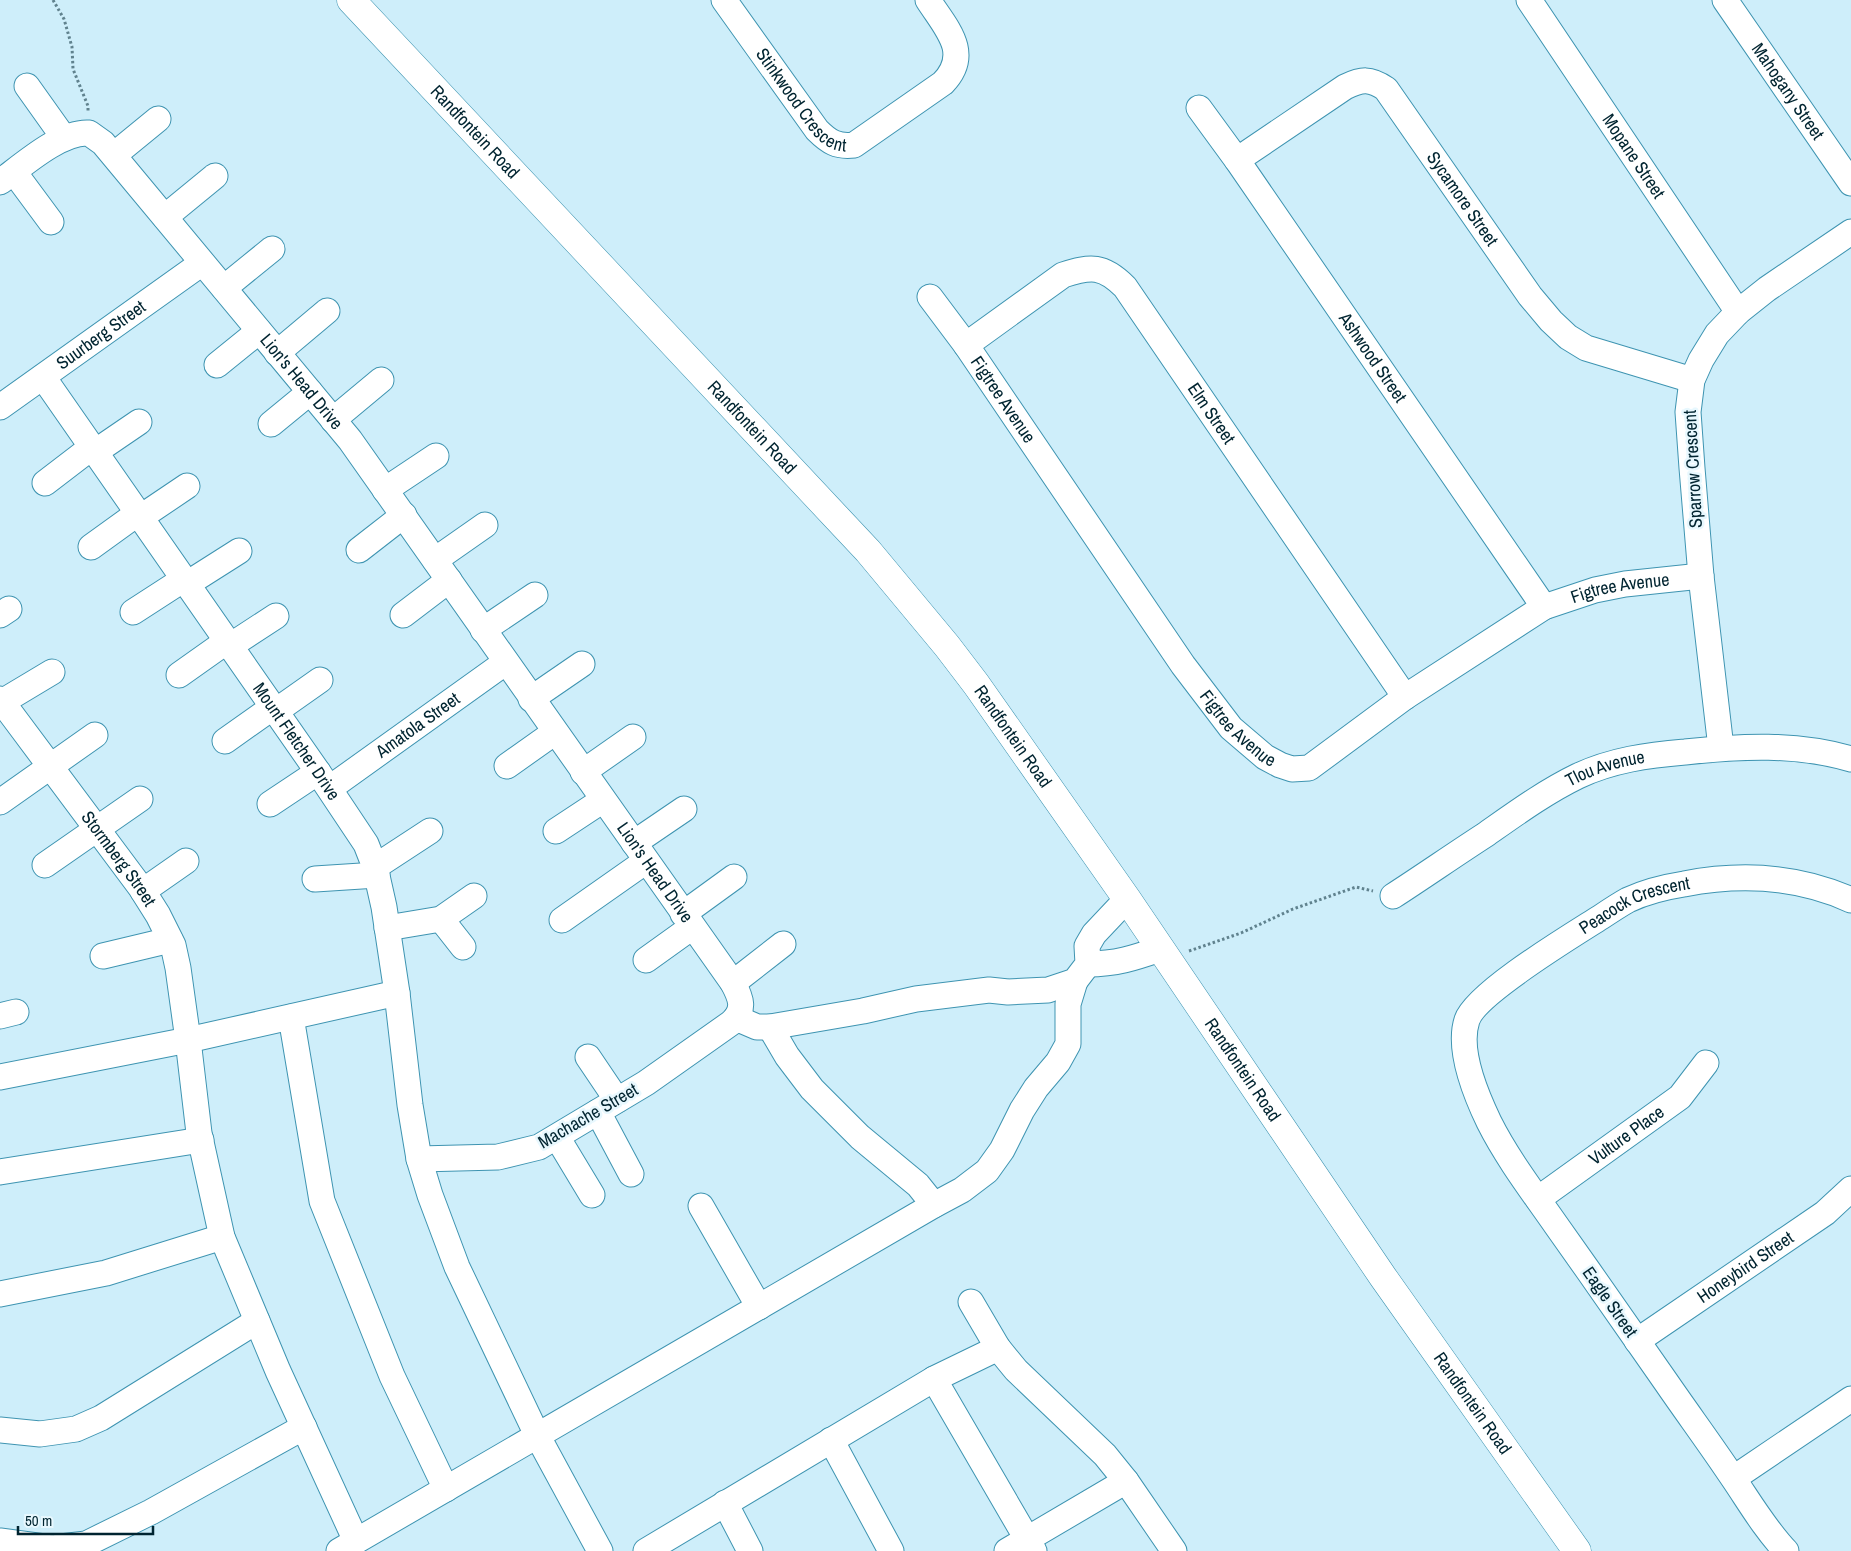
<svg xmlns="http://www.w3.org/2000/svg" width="1851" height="1551" viewBox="0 0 1851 1551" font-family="'Archivo Narrow',sans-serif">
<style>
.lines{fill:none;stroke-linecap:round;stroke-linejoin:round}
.minor-casing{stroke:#3e94b1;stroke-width:27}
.major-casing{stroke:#3e94b1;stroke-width:29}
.path{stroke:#60828e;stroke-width:3;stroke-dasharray:2.5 2.5;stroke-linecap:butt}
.minor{stroke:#fff;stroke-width:25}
.major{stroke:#fff;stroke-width:28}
.labels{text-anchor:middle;stroke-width:5;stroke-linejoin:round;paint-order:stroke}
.street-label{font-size:18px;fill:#002430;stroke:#e8f8fe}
</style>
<rect width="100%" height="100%" fill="#ceeefa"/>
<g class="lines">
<defs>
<g id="minor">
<path id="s1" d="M724 0 817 130C829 142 837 147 854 145L943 83C972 53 946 28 928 0"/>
<path id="s2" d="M1529 0 1738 312"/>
<path id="s3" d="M1725 0 1851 183"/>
<path d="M27 86 64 138"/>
<path id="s4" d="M1199 108 1237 160 1544 607"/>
<path d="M114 155 158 119"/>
<path id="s5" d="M1237 160 1345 87C1362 79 1370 78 1386 89L1530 296 1551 321 1568 337 1586 348 1692 380"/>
<path d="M14 172 51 222"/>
<path id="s6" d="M0 182C23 165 61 131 89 133L103 143 350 440 733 983C741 998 746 1010 731 1023L646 1083 539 1147 498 1157 419 1159"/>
<path d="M165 217 215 176"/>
<path d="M224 288 272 249"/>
<path id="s7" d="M930 297 966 345 1183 665 1231 728 1265 757 1280 765 1292 769 1309 768 1405 697 1544 607 1595 590 1625 584 1701 576"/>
<path id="s8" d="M966 345 1063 275C1091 266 1103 265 1125 287L1405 697"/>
<path d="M277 353 327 311"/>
<path d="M217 365 259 331"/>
<path id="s9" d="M43 377 318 772 366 844 375 867 384 907 397 993 410 1105 419 1159 430 1195 457 1267 537 1435 600 1551"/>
<path id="s10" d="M0 407 202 263"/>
<path d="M333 420 381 380"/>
<path d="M271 424 310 392"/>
<path d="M95 452 139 422"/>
<path d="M45 483 92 447"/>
<path d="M385 490 436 456"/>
<path d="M141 517 187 486"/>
<path d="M91 547 138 513"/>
<path d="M359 550 404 515"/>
<path d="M435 560 485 525"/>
<path d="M187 584 239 551"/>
<path d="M133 612 184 579"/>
<path d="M0 615 9 609"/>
<path d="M403 615 449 580"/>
<path d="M483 630 535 595"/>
<path d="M230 646 276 616"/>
<path d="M179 675 227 641"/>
<path id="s11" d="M0 699 141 888 158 915 173 945 178 968 188 1040 199 1133 222 1237 278 1371 356 1541"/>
<path d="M531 699 582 664"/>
<path d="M2 702 52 672"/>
<path d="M276 711 320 680"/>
<path d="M225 741 273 707"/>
<path d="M1721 748 1701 576 1692 468 1688 412 1692 380 1701 360 1717 334 1738 312 1767 289 1851 232"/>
<path d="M507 766 555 732"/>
<path d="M583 772 633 737"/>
<path id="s12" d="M330 788 506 662"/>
<path d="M0 802 95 735"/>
<path d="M270 804 318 772"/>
<path d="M556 831 603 800"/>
<path d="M634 843 684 809"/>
<path d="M45 865 140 799"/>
<path d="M375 867 430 831"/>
<path d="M315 879 377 875"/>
<path d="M143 891 186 861"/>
<path id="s13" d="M1393 896C1424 876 1454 855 1485 835 1515 814 1545 792 1578 776 1612 760 1648 755 1685 752 1741 746 1796 743 1851 759"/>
<path d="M683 914 734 877"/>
<path d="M441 919 463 947"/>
<path d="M562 920 646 861"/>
<path d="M387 928 441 919 474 896"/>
<path d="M103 956 170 940"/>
<path d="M646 960 692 927"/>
<path d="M1088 964C1116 964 1134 958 1160 949"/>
<path d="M733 983 783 944"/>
<path d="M0 1016 16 1012"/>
<path d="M291 1017 322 1201 392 1376 446 1489"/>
<path d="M736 1018 757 1027H770L863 1011 916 999 989 990 1008 992 1048 990 1075 981 1088 964 1087 946 1094 934 1127 899"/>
<path d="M770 1027 787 1056 812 1089 860 1137 918 1185 934 1205"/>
<path d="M588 1057 617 1100"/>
<path d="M0 1077 188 1040 397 993"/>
<path d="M598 1112 631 1174"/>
<path d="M557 1137 592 1195"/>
<path d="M0 1172 201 1140"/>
<path id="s14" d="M1538 1199 1680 1097 1706 1063"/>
<path d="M701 1206 759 1307"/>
<path d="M0 1294 106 1273 222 1237"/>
<path d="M971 1302 998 1348 1016 1370 1105 1455 1126 1481 1174 1551"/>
<path id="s15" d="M1637 1341 1825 1213 1851 1189"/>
<path d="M934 1379 1034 1551"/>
<path d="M0 1430 40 1434 76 1429 101 1418 257 1321"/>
<path d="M831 1440 891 1551"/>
<path d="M1734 1478 1851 1399"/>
<path d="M725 1503 750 1551"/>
<path d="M0 1541 52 1548 86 1544 151 1512 304 1427"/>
<path d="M339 1551 934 1205 962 1190 987 1171 1002 1150 1022 1110 1036 1088 1058 1062 1068 1044V1004L1075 981"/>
<path d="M646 1551 934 1379 998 1348"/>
<path d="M1007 1551 1126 1481"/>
<path id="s16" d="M1786 1551C1765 1529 1750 1503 1733 1478 1711 1445 1688 1414 1666 1382 1629 1329 1593 1277 1556 1225 1533 1192 1507 1158 1489 1122 1476 1095 1457 1050 1467 1020 1476 993 1573 935 1601 917 1610 911 1619 905 1628 900 1645 892 1665 887 1684 884 1741 873 1798 876 1851 900"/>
</g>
<g id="major">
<path id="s17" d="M351 0 837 518 868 551 947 646 976 684 1127 899 1383 1277 1577 1551"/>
</g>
</defs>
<use href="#minor" class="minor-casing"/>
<use href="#major" class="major-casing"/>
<path class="path" d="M53 0 64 19 72 47 73 69 88 106V112
M1189 951 1241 933 1293 909 1356 887 1373 891"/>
<use href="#minor" class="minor"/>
<use href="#major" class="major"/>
</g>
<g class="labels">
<g class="street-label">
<text dy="6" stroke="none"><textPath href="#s3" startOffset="111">Mahogany Street</textPath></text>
<text dy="6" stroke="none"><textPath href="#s1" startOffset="128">Stinkwood Crescent</textPath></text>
<text dy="6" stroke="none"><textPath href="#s17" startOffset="181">Randfontein Road</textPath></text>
<text dy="6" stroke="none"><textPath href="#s2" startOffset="188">Mopane Street</textPath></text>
<text dy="6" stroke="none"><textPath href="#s5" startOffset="308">Sycamore Street</textPath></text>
<text dy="6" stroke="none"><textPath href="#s10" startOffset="124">Suurberg Street</textPath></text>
<text dy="6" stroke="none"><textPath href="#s4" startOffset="304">Ashwood Street</textPath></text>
<text dy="6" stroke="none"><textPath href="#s6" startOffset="431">Lion's Head Drive</textPath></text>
<text dy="6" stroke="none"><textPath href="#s7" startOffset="126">Figtree Avenue</textPath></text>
<text dy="6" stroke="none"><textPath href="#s8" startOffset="341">Elm Street</textPath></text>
<text dy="6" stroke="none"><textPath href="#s17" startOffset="586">Randfontein Road</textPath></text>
<text transform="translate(1693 469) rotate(-93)" y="6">Sparrow Crescent</text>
<text dy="6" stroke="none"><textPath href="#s7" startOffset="981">Figtree Avenue</textPath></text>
<text dy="6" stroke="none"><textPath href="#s12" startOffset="108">Amatola Street</textPath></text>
<text dy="6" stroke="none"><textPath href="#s7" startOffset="531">Figtree Avenue</textPath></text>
<text dy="6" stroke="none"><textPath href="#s17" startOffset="991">Randfontein Road</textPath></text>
<text dy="6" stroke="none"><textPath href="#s9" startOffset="444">Mount Fletcher Drive</textPath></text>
<text dy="6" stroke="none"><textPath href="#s13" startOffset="249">Tlou Avenue</textPath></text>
<text dy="6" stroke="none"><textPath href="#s11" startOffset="199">Stormberg Street</textPath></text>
<text dy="6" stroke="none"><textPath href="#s6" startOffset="1036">Lion's Head Drive</textPath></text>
<text dy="6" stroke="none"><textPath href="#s16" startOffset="835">Peacock Crescent</textPath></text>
<text dy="6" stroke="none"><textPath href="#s17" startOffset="1396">Randfontein Road</textPath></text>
<text transform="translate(588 1116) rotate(-30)" y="6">Machache Street</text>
<text dy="6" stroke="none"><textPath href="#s14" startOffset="109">Vulture Place</textPath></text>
<text dy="6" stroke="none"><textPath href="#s15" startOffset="131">Honeybird Street</textPath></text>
<text transform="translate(1610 1302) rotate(55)" y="6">Eagle Street</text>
<text dy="6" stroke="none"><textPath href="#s17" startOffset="1801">Randfontein Road</textPath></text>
</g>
</g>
<path d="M18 1526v8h135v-8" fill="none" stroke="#002430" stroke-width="2.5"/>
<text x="25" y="1526" font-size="15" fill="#002430" stroke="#e8f8fe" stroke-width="4" paint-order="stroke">50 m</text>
</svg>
